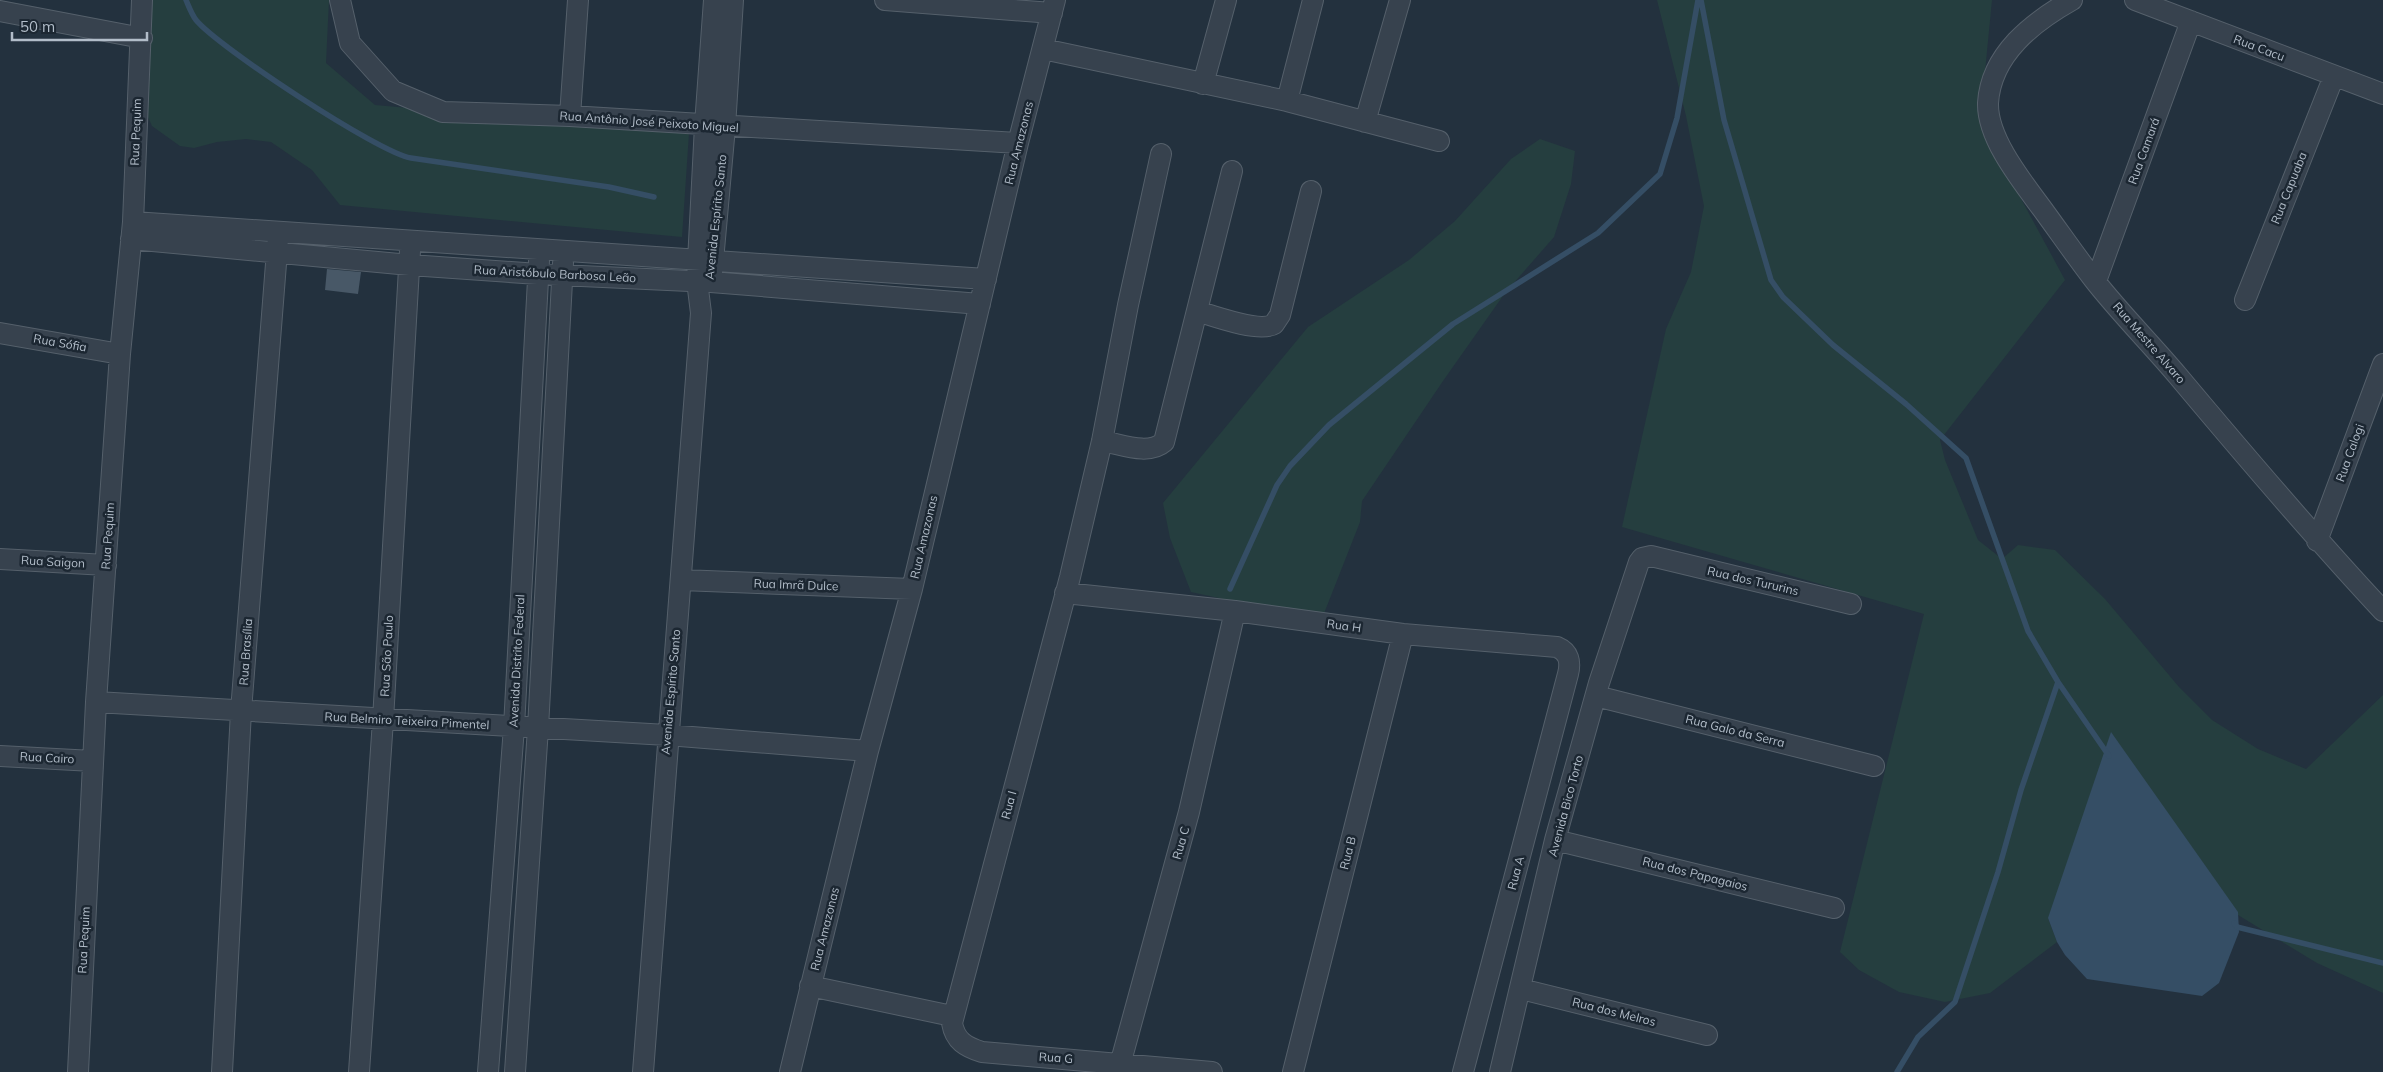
<svg xmlns="http://www.w3.org/2000/svg" width="2383" height="1072" viewBox="0 0 2383 1072" font-family="Mulish,sans-serif">
<style>
.green{fill:#253e3f}
.water{fill:#354e65}
.lines{fill:none;stroke-linecap:round;stroke-linejoin:round}
.stream{stroke:#354e65;stroke-width:5.5}
.building{fill:#485867}
.minor-casing{stroke:#55606b;stroke-width:22}
.minor{stroke:#37424e;stroke-width:20}
.labels{text-anchor:middle;stroke-width:5;stroke-linejoin:round;paint-order:stroke}
.street-label{font-size:12px;fill:#b2bdc9;stroke:#1c2732}
</style>
<rect width="100%" height="100%" fill="#23313e"/>
<path class="green" d="M147 0H329L326 63 375 105 689 133 682 237 340 205 312 170 271 142 246 139 217 142 194 148 180 146 152 126 133 84Z
M1657 0H1992L1980 123 2065 280 1940 440 1945 460 1978 540 2002 559 2018 545 2055 550 2105 599 2179 687 2212 720 2258 749 2306 769 2383 695V993L2317 963 2238 915 2237 912 2048 918 2057 942 1990 993 1945 1002 1899 992 1859 970 1840 952 1924 614 1622 527 1666 329 1691 272 1704 206 1686 116Z
M1540 139 1575 151 1571 184 1554 237 1505 293 1443 381 1362 501 1360 522 1323 616 1265 608 1191 592 1170 538 1163 503 1308 327 1409 260 1455 221 1511 159Z"/>
<path class="water" d="M2111 732 2238 912 2239 932 2219 983 2202 996 2087 979 2065 955 2057 942 2048 918Z"/>
<g class="lines">
<path class="stream" d="M186 0C189 7 192 15 196 20 218 47 379 153 411 158L609 187 654 197
M1701 0 1724 120 1771 280 1783 297 1833 345 1906 404 1966 458 2028 631 2058 682 2109 756
M1230 589 1277 485 1290 466 1329 425 1453 324 1598 233 1660 174 1677 118 1698 0
M2234 923 2237 927 2383 963
M1897 1072 1918 1037 1955 1002 1998 872 2021 790 2058 682"/>
</g>
<path class="building" d="M327 269 361 272 358 294 325 290Z"/>
<g class="lines">
<defs>
<path id="minor" d="M340 0 350 43 393 91 443 112 570 116 1018 143
M885 0 1052 13
M2072 0C2033 22 1991 54 1988 103 1987 140 2025 185 2046 214 2062 236 2078 259 2095 281 2121 314 2151 344 2178 376 2245 456 2312 535 2383 611
M2135 0 2383 94
M0 11 142 38
M1043 49 1287 101 1439 141
M1203 84 1226 0
M1287 101 1313 0
M570 116 578 0
M1365 122 1400 0
M1161 154 1128 305 1102 441 1070 577 952 1023C955 1041 966 1047 982 1052L1212 1072
M133 222 986 279
M131 239 410 265 538 274 711 282 980 304
M712 272 725 127 733 0
M2096 281 2191 21
M2245 300 2334 76
M1197 311C1213 316 1260 333 1274 324L1280 315 1311 191
M0 333 120 354
M1102 441C1121 444 1148 456 1164 442L1232 171
M2317 541 2383 364
M0 559 106 565
M681 580 912 589
M1065 593 1235 611 1403 634 1557 647C1569 652 1571 662 1568 674L1463 1072
M1596 696 1874 766
M96 702 667 735 868 751
M0 756 93 761
M1555 840 1834 908
M810 986 952 1016
M1521 989 1707 1035
M78 1072 96 702 120 354 133 222 142 0
M222 1072 241 711 278 238
M359 1072 383 720 410 251
M488 1072 514 727 539 261
M515 1072 538 728 563 263
M643 1072 701 313 697 281 705 125 714 0
M790 1072 868 751 912 589 1018 143 1055 0
M1118 1072 1189 812 1235 611
M1293 1072 1403 634
M1500 1072 1555 840 1599 683 1639 562 1642 558 1651 556 1851 604"/>
</defs>
<use href="#minor" class="minor-casing"/>
<use href="#minor" class="minor"/>
</g>
<g class="labels">
<g class="street-label">
<text transform="translate(2259 48) rotate(21)" y="4">Rua Cacu</text>
<text transform="translate(649 122) rotate(4)" y="4">Rua Antônio José Peixoto Miguel</text>
<text transform="translate(136 132) rotate(-88)" y="4">Rua Pequim</text>
<text transform="translate(1019 143) rotate(-76)" y="4">Rua Amazonas</text>
<text transform="translate(2144 151) rotate(-70)" y="4">Rua Camará</text>
<text transform="translate(2289 188) rotate(-68)" y="4">Rua Capuaba</text>
<text transform="translate(716 217) rotate(-84)" y="4">Avenida Espírito Santo</text>
<text transform="translate(555 274) rotate(3)" y="4">Rua Aristóbulo Barbosa Leão</text>
<text transform="translate(60 343) rotate(10)" y="4">Rua Sófia</text>
<text transform="translate(2149 343) rotate(49)" y="4">Rua Mestre Alvaro</text>
<text transform="translate(2350 453) rotate(-70)" y="4">Rua Calogi</text>
<text transform="translate(108 536) rotate(-86)" y="4">Rua Pequim</text>
<text transform="translate(924 537) rotate(-77)" y="4">Rua Amazonas</text>
<text transform="translate(53 562) rotate(3)" y="4">Rua Saigon</text>
<text transform="translate(1753 581) rotate(13)" y="4">Rua dos Tururins</text>
<text transform="translate(796 585) rotate(2)" y="4">Rua Imrã Dulce</text>
<text transform="translate(1344 626) rotate(8)" y="4">Rua H</text>
<text transform="translate(246 652) rotate(-86)" y="4">Rua Brasília</text>
<text transform="translate(387 656) rotate(-87)" y="4">Rua São Paulo</text>
<text transform="translate(517 661) rotate(-87)" y="4">Avenida Distrito Federal</text>
<text transform="translate(671 692) rotate(-85)" y="4">Avenida Espírito Santo</text>
<text transform="translate(407 721) rotate(3)" y="4">Rua Belmiro Teixeira Pimentel</text>
<text transform="translate(1735 731) rotate(14)" y="4">Rua Galo da Serra</text>
<text transform="translate(47 758) rotate(3)" y="4">Rua Cairo</text>
<text transform="translate(1009 805) rotate(-75)" y="4">Rua I</text>
<text transform="translate(1566 806) rotate(-75)" y="4">Avenida Bico Torto</text>
<text transform="translate(1181 843) rotate(-74)" y="4">Rua C</text>
<text transform="translate(1348 853) rotate(-76)" y="4">Rua B</text>
<text transform="translate(1516 873) rotate(-75)" y="4">Rua A</text>
<text transform="translate(1695 874) rotate(14)" y="4">Rua dos Papagaios</text>
<text transform="translate(825 929) rotate(-76)" y="4">Rua Amazonas</text>
<text transform="translate(84 940) rotate(-87)" y="4">Rua Pequim</text>
<text transform="translate(1614 1012) rotate(14)" y="4">Rua dos Melros</text>
<text transform="translate(1056 1058) rotate(4)" y="4">Rua G</text>
</g>
</g>
<path d="M12 32v8h135v-8" fill="none" stroke="#b2bdc9" stroke-width="2.5"/>
<text x="20" y="32" font-size="15" fill="#b2bdc9" stroke="#1c2732" stroke-width="4" paint-order="stroke">50 m</text>
</svg>
